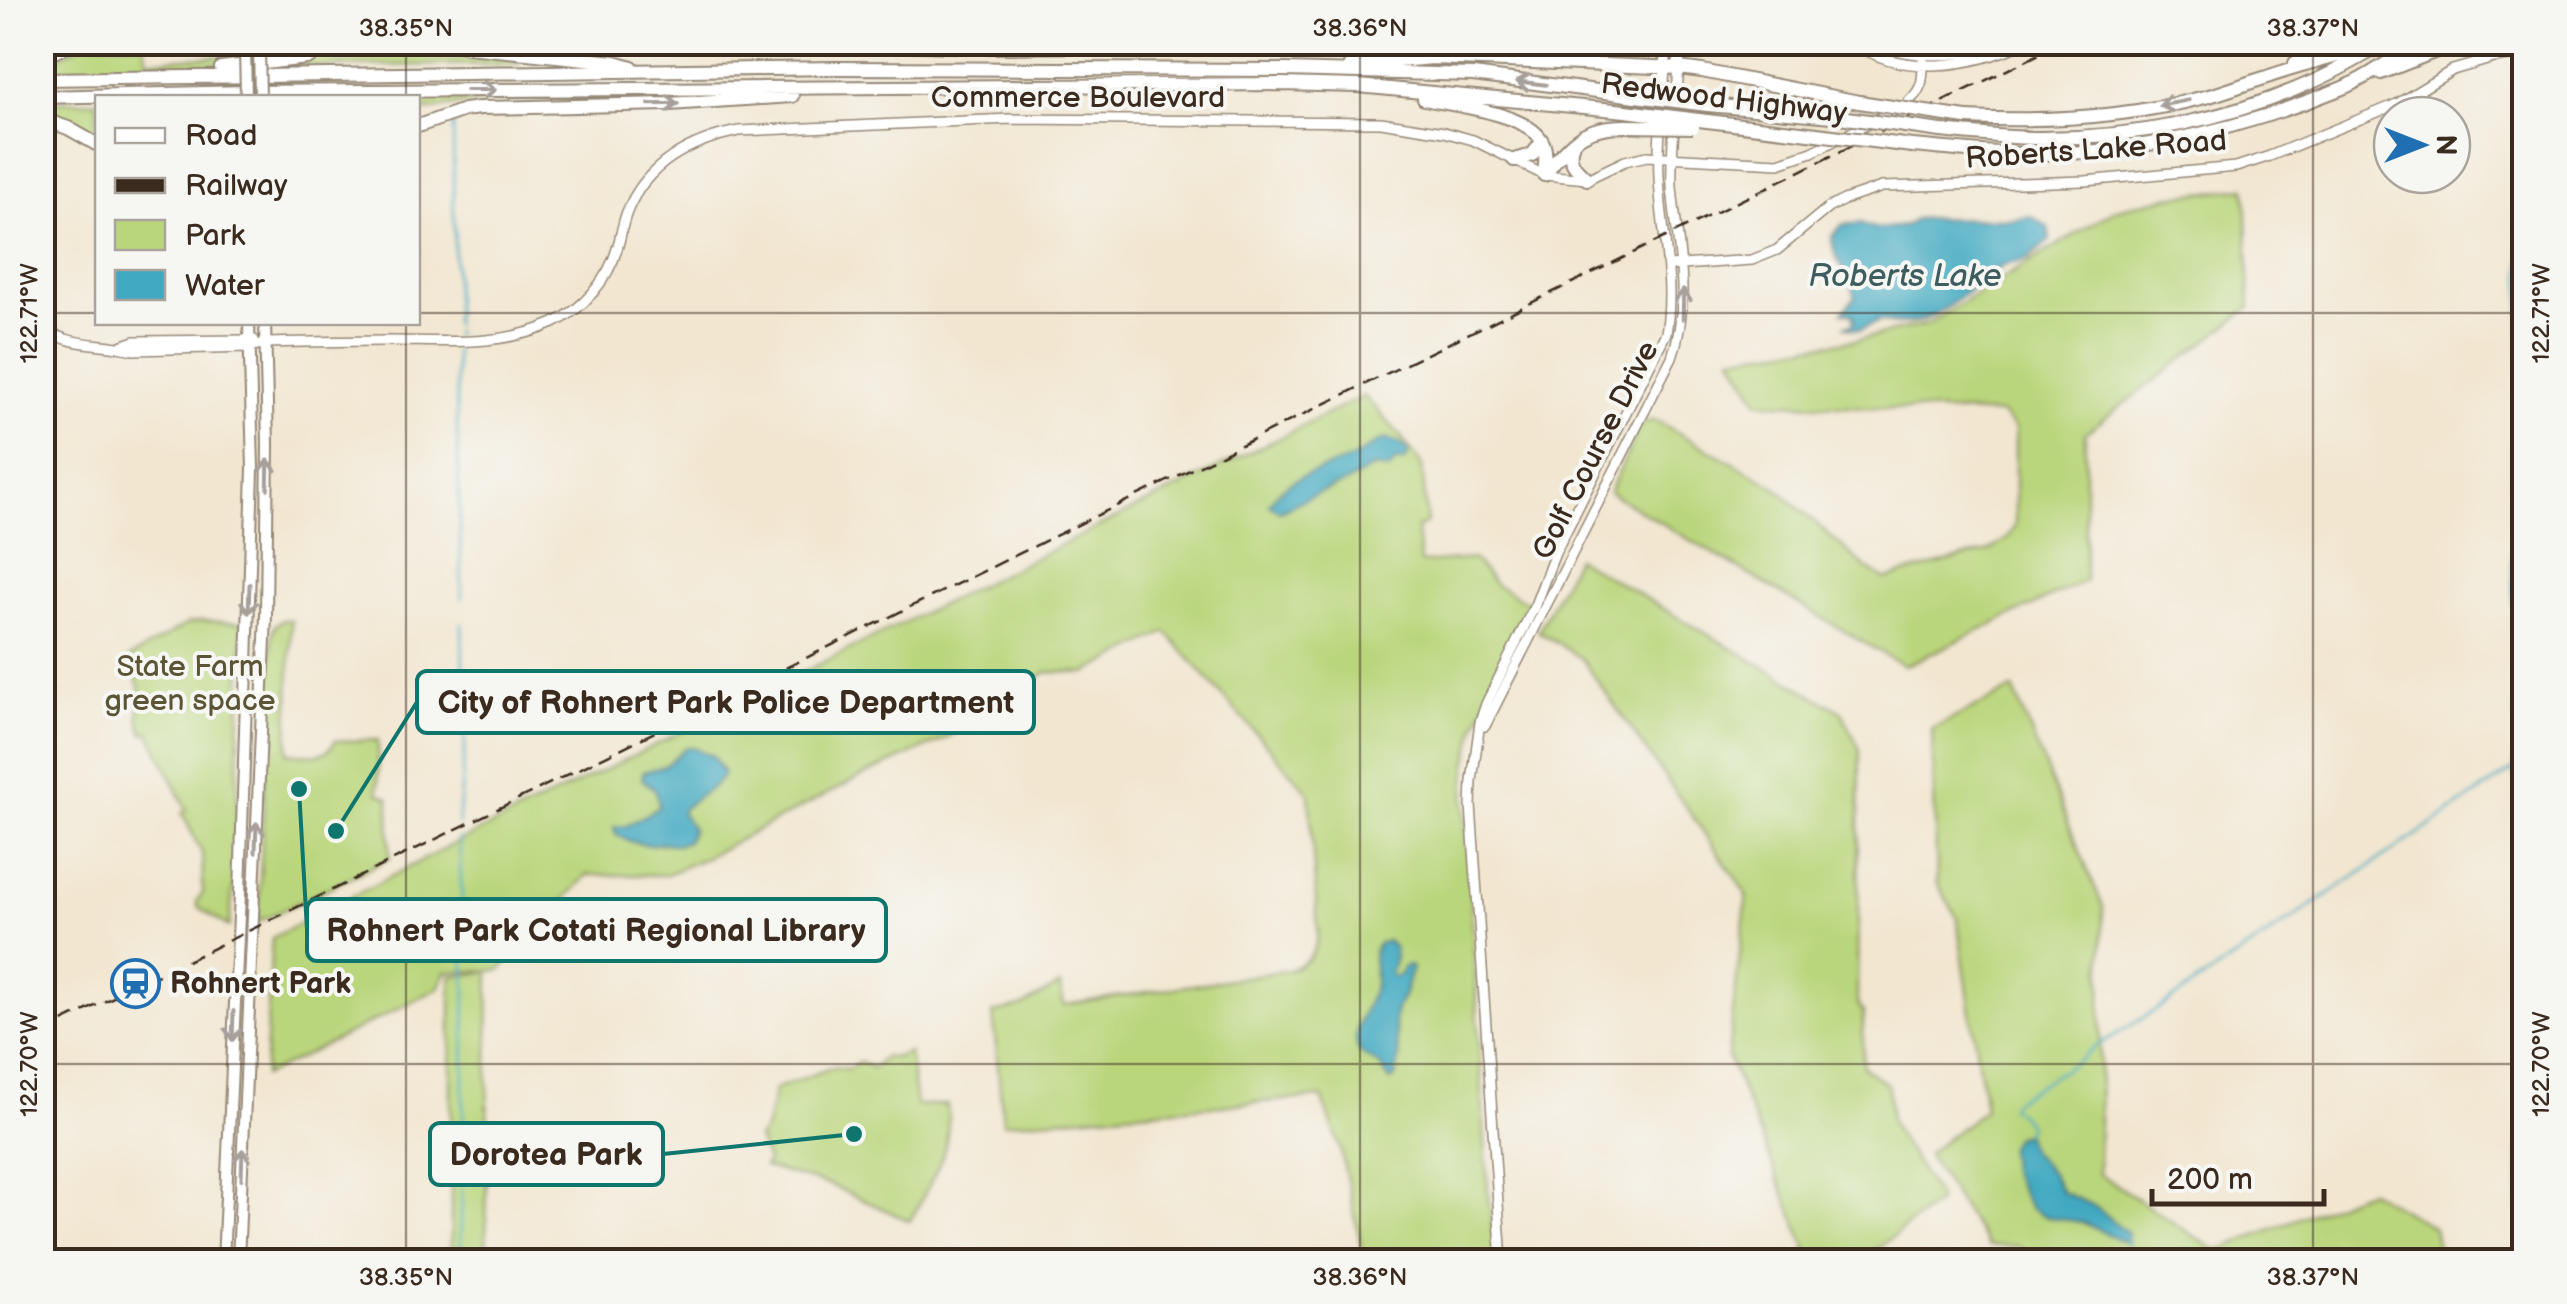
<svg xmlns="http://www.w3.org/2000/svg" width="2567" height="1304" viewBox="0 0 2567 1304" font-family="'Balsamiq Sans',sans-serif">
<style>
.green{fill:#bad67c;stroke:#7a804d;stroke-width:2.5}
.water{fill:#41a9c1;stroke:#3e6a70;stroke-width:2.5}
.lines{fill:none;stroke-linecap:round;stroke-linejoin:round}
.stream{stroke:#41a9c1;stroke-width:2.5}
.minor-casing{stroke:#968877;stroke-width:12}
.major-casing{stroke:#968877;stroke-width:14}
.highway-casing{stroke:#968877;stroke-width:16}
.minor{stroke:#fff;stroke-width:9}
.major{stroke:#fff;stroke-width:10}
.highway{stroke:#fff;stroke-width:12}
.rail{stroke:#3b2a1e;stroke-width:2.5;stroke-dasharray:15 8;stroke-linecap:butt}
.major-bridge-casing{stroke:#968877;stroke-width:14;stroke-linecap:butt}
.highway-bridge-casing{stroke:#968877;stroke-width:16;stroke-linecap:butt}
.major-bridge{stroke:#fff;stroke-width:10}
.highway-bridge{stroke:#fff;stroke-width:12}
.oneway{stroke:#a79f9a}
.ticks{fill:none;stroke:#3b2a1e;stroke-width:2.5;stroke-opacity:0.45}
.labels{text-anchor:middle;stroke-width:8;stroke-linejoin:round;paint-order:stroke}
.street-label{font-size:30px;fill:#3b2a1e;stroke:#f6f6f2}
.park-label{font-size:30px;fill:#5b5536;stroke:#f6f6f2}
.poi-label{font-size:30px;font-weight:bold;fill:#3b2a1e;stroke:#f6f6f2;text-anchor:start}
.water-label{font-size:32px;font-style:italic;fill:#3d5d5f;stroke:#f6f6f2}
.leader{fill:none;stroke:#0f766e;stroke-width:4}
.callout-dot{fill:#0f766e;stroke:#f6f6f2;stroke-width:4}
.callout{fill:#f6f6f2;stroke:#0f766e;stroke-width:4}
.callout-label{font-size:32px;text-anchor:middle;font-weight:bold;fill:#3b2a1e}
.neatline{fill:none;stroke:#3b2a1e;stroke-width:4}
.ticks-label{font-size:25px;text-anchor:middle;fill:#3b2a1e}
</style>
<rect width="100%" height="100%" fill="#f6f6f2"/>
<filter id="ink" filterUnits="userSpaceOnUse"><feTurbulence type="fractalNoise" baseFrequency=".01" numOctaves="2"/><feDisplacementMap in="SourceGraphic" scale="20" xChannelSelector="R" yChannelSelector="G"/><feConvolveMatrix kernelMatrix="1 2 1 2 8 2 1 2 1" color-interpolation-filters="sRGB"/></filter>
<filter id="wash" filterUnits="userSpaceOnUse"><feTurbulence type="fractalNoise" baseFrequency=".0048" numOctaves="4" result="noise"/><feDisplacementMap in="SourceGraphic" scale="40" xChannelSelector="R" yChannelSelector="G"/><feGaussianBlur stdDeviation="2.25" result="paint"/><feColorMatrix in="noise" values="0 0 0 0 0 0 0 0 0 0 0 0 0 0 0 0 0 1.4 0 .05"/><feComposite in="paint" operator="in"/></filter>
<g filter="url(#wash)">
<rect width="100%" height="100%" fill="#f2e6d0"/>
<path class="green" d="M89 42 143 43 148 60 227 56 225 43H238L240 60 209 64 43 70 42 64Z
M333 42 435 43 450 50 519 57V64L282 67 329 47Z
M588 93 589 98 486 100 418 112V99L427 96Z
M97 101V138L43 114 42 102Z
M2246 188 2250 308 2085 433V581L1904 666 1609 492 1642 423 1655 420 1773 485 1866 568 1885 579 1989 551 2007 539 2015 526V429L2001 414 1759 402 1732 356 1857 340 1928 324 2117 209 2172 196Z
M1364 396 1399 434 1422 465 1427 523 1417 528 1420 563 1473 559 1496 585 1530 603 1476 725 1467 766 1465 802 1488 1192 1496 1261H1269L1363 1254 1340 1147 1322 1097 1003 1123 993 1013 1021 1007 1060 985 1064 1005 1289 970C1309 962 1316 953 1318 932L1309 793 1166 632 1086 673 1047 672 945 739 860 777 704 858 665 875H587L500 970 446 972 439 988 264 1076 272 938 442 850Z
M1576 558 1842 712 1860 750 1857 1003 1863 1012V1067L1888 1085 1891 1121 1898 1135 1938 1197V1202L1861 1261H1803L1799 1256 1807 1249 1728 1056 1747 894 1582 659 1538 631Z
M283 620H291L288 753C305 754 327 760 335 741L378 740V793L389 798 390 858 258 922 272 636 275 625Z
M201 621 243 623 234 882 229 927 198 907 197 901 203 893 202 853 182 813 187 810 149 731 144 734 139 719V686L128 659 187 624Z
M2013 689 2103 907 2098 1173 2217 1251 2369 1190 2434 1228 2437 1244 2438 1261H2031L2020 1246H1988L1927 1154 1985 1109 1957 918 1937 883 1932 729Z
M489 972 486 1261H451V976Z
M909 1052 916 1105H947C954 1150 930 1182 910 1221L830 1185 764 1167 767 1161 758 1138 765 1130 775 1089 833 1067 848 1069 860 1062 873 1068 884 1057 894 1058Z"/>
<path class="water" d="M2031 216 2048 227 2050 240C2042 246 2034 255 2025 260 2018 263 2010 262 2003 266 1964 288 1930 338 1881 320L1860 330 1844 326 1851 325 1855 321 1853 314 1843 312 1855 297C1852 272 1833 264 1832 237L1842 225 1861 223 1877 229 1905 226 1916 219 1928 218 2011 219Z
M1383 440C1393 439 1405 444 1409 454L1405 461H1396L1389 470 1376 467 1368 470 1343 484 1311 496 1280 511 1269 504C1291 471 1323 473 1355 457 1365 452 1373 444 1383 440Z
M691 747 713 756 724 774C712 792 695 796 681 811L692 829 687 841 677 845 664 843 649 845 632 842 616 834 614 827 626 826 659 807 656 791 642 779 643 772 665 766 685 748Z
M1387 941 1394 948 1395 958 1390 974 1394 977 1400 974 1403 968 1408 965 1412 968 1403 997 1396 1009 1394 1020 1399 1059 1395 1078 1390 1081C1387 1077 1385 1072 1382 1068 1376 1060 1363 1059 1358 1049 1349 1026 1373 1002 1375 981 1376 971 1370 959 1375 949 1378 942 1380 943 1387 941Z
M2025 1133 2029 1149 2051 1173 2062 1192 2094 1206 2128 1233 2127 1243 2082 1222 2047 1217 2030 1208 2010 1170 2008 1148 2015 1137Z"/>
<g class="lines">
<path class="stream" d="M2516 42V44
M2518 62 2522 251 2520 381 2513 432 2511 536 2517 733 2515 768 2518 792 2521 1262
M453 121 455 335
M455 350 462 599
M458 825 465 746 462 624
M459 837 466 991 460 1262
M2025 1133 2028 1125 2020 1114 2010 1107 2013 1101 2081 1059 2095 1047 2163 1006 2514 769
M2127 1242 2133 1262"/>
</g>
</g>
<g filter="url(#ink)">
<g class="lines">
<defs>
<path id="minor" d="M1853 42C1902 78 1973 67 2025 42
M1871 42C1911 59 1963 59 2003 42
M1676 104 1679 68
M1668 266 1752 260 1777 250 1828 208 1844 200 1882 187 2085 181 2236 167 2270 156 2397 104 2453 70 2494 58 2524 54
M42 328C76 349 99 341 133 350L250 347 266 343C307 342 348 341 389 341 444 341 502 347 554 323 583 309 608 280 617 249 621 237 622 224 627 212 646 164 691 140 739 131L1011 119 1381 122 1444 132 1473 140 1544 175 1587 179 1625 161 1647 156 1779 163 1812 152 1904 106C1925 88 1923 80 1923 53
M121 346 135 341 254 340
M1485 726 1672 357C1692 301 1677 244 1672 187 1671 166 1673 145 1674 124
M1502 1262 1471 805 1472 781 1480 722 1486 704 1535 605 1555 553 1666 333C1675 281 1661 230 1659 177 1657 141 1663 104 1665 68"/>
<path id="major" d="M818 42 980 48 1415 45 1455 42
M1665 68 1666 42
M1679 68V42
M223 1262 240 894 253 469 249 322
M238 1262 266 616 268 445 265 322"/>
<path id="highway" d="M447 42 468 47 615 62 632 67
M42 57 77 42
M2295 63 2327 42
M1350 65 1433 58 1679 68 1702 71 1859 102
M221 68 307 58 320 51 327 42
M2381 73 2459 42
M42 79 837 68 1285 70 1473 75 1628 95
M42 97 246 92 1281 84 1358 86 1626 111
M1424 99C1453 105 1530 113 1543 143 1547 152 1545 164 1544 175
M1708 105 1833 116
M1966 118C2046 122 2126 118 2205 97 2225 92 2244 84 2264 78 2298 66 2333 57 2368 48
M42 119 68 128 98 145
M1707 121 1801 132
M418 126 464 110 480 108 669 104 792 96
M1941 131C1974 134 2008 138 2041 138 2133 138 2228 120 2312 82 2338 71 2362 56 2387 42
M1572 146C1567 161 1576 169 1587 179
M1912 146C1953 149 1993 155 2034 154 2139 154 2243 128 2340 89 2368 78 2393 58 2419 42
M1514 160 1532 155 1542 142
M1545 173C1572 141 1582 126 1626 126"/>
</defs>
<use href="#minor" class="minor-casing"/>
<use href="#major" class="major-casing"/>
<use href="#highway" class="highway-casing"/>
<use href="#minor" class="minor"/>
<use href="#major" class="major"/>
<use href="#highway" class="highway"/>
<path class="rail" d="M42 1032 2064 42"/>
<defs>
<path id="major-bridge" d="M259 46 260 98
M245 47 246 98"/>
<path id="highway-bridge" d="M1628 95 1708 105
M1859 102 1966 118
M1626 111 1707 121
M1833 116 1941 131
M1626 126 1693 127
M1801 132 1912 146"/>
</defs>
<use href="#major-bridge" class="major-bridge-casing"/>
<use href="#highway-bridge" class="highway-bridge-casing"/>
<use href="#major-bridge" class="major-bridge"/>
<use href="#highway-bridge" class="highway-bridge"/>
</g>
<defs><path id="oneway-shaft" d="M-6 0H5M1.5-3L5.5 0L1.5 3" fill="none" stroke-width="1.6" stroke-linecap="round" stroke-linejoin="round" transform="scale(2.5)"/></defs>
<g class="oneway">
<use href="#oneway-shaft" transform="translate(1531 83) rotate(-173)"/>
<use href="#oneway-shaft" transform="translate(481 90)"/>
<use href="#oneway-shaft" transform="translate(2174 103) rotate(169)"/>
<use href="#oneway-shaft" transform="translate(664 104) rotate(-1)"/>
<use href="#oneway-shaft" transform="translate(1683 304) rotate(-89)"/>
<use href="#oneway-shaft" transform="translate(268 474) rotate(-89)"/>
<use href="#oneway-shaft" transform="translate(249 599) rotate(92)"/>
<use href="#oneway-shaft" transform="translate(256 837) rotate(-88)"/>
<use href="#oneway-shaft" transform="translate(233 1026) rotate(92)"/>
<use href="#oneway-shaft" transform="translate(242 1164) rotate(-88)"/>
</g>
</g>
<path class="ticks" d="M406 42V98M1360 42V1262M2313 42V1262M42 313H98M418 313H2524M406 322V1262M42 1064H2524"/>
<defs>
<symbol id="station-ring" viewBox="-11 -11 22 22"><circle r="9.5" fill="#f6f6f2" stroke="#1f6fb2" stroke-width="1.5"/><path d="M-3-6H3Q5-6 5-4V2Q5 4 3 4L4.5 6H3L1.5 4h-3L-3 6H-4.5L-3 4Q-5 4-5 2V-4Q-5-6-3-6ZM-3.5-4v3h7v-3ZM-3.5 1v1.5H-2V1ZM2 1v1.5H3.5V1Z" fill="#1f6fb2"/></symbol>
</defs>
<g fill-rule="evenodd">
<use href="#station-ring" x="108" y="956" width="55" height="55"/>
</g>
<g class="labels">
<g class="street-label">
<text x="1078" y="107">Commerce Boulevard</text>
<text transform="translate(1724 98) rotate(7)" y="10">Redwood Highway</text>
<text transform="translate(2096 149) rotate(-4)" y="10">Roberts Lake Road</text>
<text transform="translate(1595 450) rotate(-63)" y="10">Golf Course Drive</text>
</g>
<g class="park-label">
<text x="190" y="676">State Farm<tspan x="190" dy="34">green space</tspan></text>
</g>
<g class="poi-label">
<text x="170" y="993">Rohnert Park</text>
</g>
<g class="water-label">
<text x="1905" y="286">Roberts Lake</text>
</g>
</g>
<path class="leader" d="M336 831L417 702M299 789L307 930M854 1134L663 1154"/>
<g class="callout-dot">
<circle cx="336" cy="831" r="10"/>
<circle cx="299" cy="789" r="10"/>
<circle cx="854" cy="1134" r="10"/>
</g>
<g class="callout">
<rect x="417" y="671" width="617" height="62" rx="10"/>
<rect x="307" y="899" width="579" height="62" rx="10"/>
<rect x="430" y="1123" width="233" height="62" rx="10"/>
</g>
<g class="callout-label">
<text x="726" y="713">City of Rohnert Park Police Department</text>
<text x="596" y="941">Rohnert Park Cotati Regional Library</text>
<text x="546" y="1165">Dorotea Park</text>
</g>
<rect width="2567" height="1304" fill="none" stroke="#f6f6f2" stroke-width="110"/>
<rect x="95" y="95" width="325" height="230" fill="#f6f6f2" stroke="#aba49d" stroke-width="2.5"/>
<rect x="115" y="128" width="50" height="15" fill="#ffffff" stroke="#aba49d" stroke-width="2.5"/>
<text x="185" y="145" font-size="30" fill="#3b2a1e">Road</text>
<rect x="115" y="178" width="50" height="15" fill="#3b2a1e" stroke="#aba49d" stroke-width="2.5"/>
<text x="185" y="195" font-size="30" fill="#3b2a1e">Railway</text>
<rect x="115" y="220" width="50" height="30" fill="#bad67c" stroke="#aba49d" stroke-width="2.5"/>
<text x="185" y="245" font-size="30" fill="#3b2a1e">Park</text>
<rect x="115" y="270" width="50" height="30" fill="#41a9c1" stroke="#aba49d" stroke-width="2.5"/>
<text x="185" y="295" font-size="30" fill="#3b2a1e">Water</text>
<g transform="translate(2422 145) rotate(90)"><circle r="48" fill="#f6f6f2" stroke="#aba49d" stroke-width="2.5"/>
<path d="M0-8L18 38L0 25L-18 38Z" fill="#1f6fb2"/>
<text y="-15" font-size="28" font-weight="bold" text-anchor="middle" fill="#3b2a1e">N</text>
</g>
<path d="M2152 1189v15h172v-15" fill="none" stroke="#3b2a1e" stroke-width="5"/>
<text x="2167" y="1189" font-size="30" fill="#3b2a1e" stroke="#f6f6f2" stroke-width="8" paint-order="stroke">200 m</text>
<rect x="55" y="55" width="2457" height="1194" class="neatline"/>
<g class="ticks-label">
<text x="406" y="36">38.35°N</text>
<text x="1360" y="36">38.36°N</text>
<text x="2313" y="36">38.37°N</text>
<text transform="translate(2540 313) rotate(-90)" y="9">122.71°W</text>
<text transform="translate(28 313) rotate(-90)" y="9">122.71°W</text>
<text transform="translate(2540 1064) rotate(-90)" y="9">122.70°W</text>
<text transform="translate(28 1064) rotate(-90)" y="9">122.70°W</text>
<text x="406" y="1285">38.35°N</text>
<text x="1360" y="1285">38.36°N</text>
<text x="2313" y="1285">38.37°N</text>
</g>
</svg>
